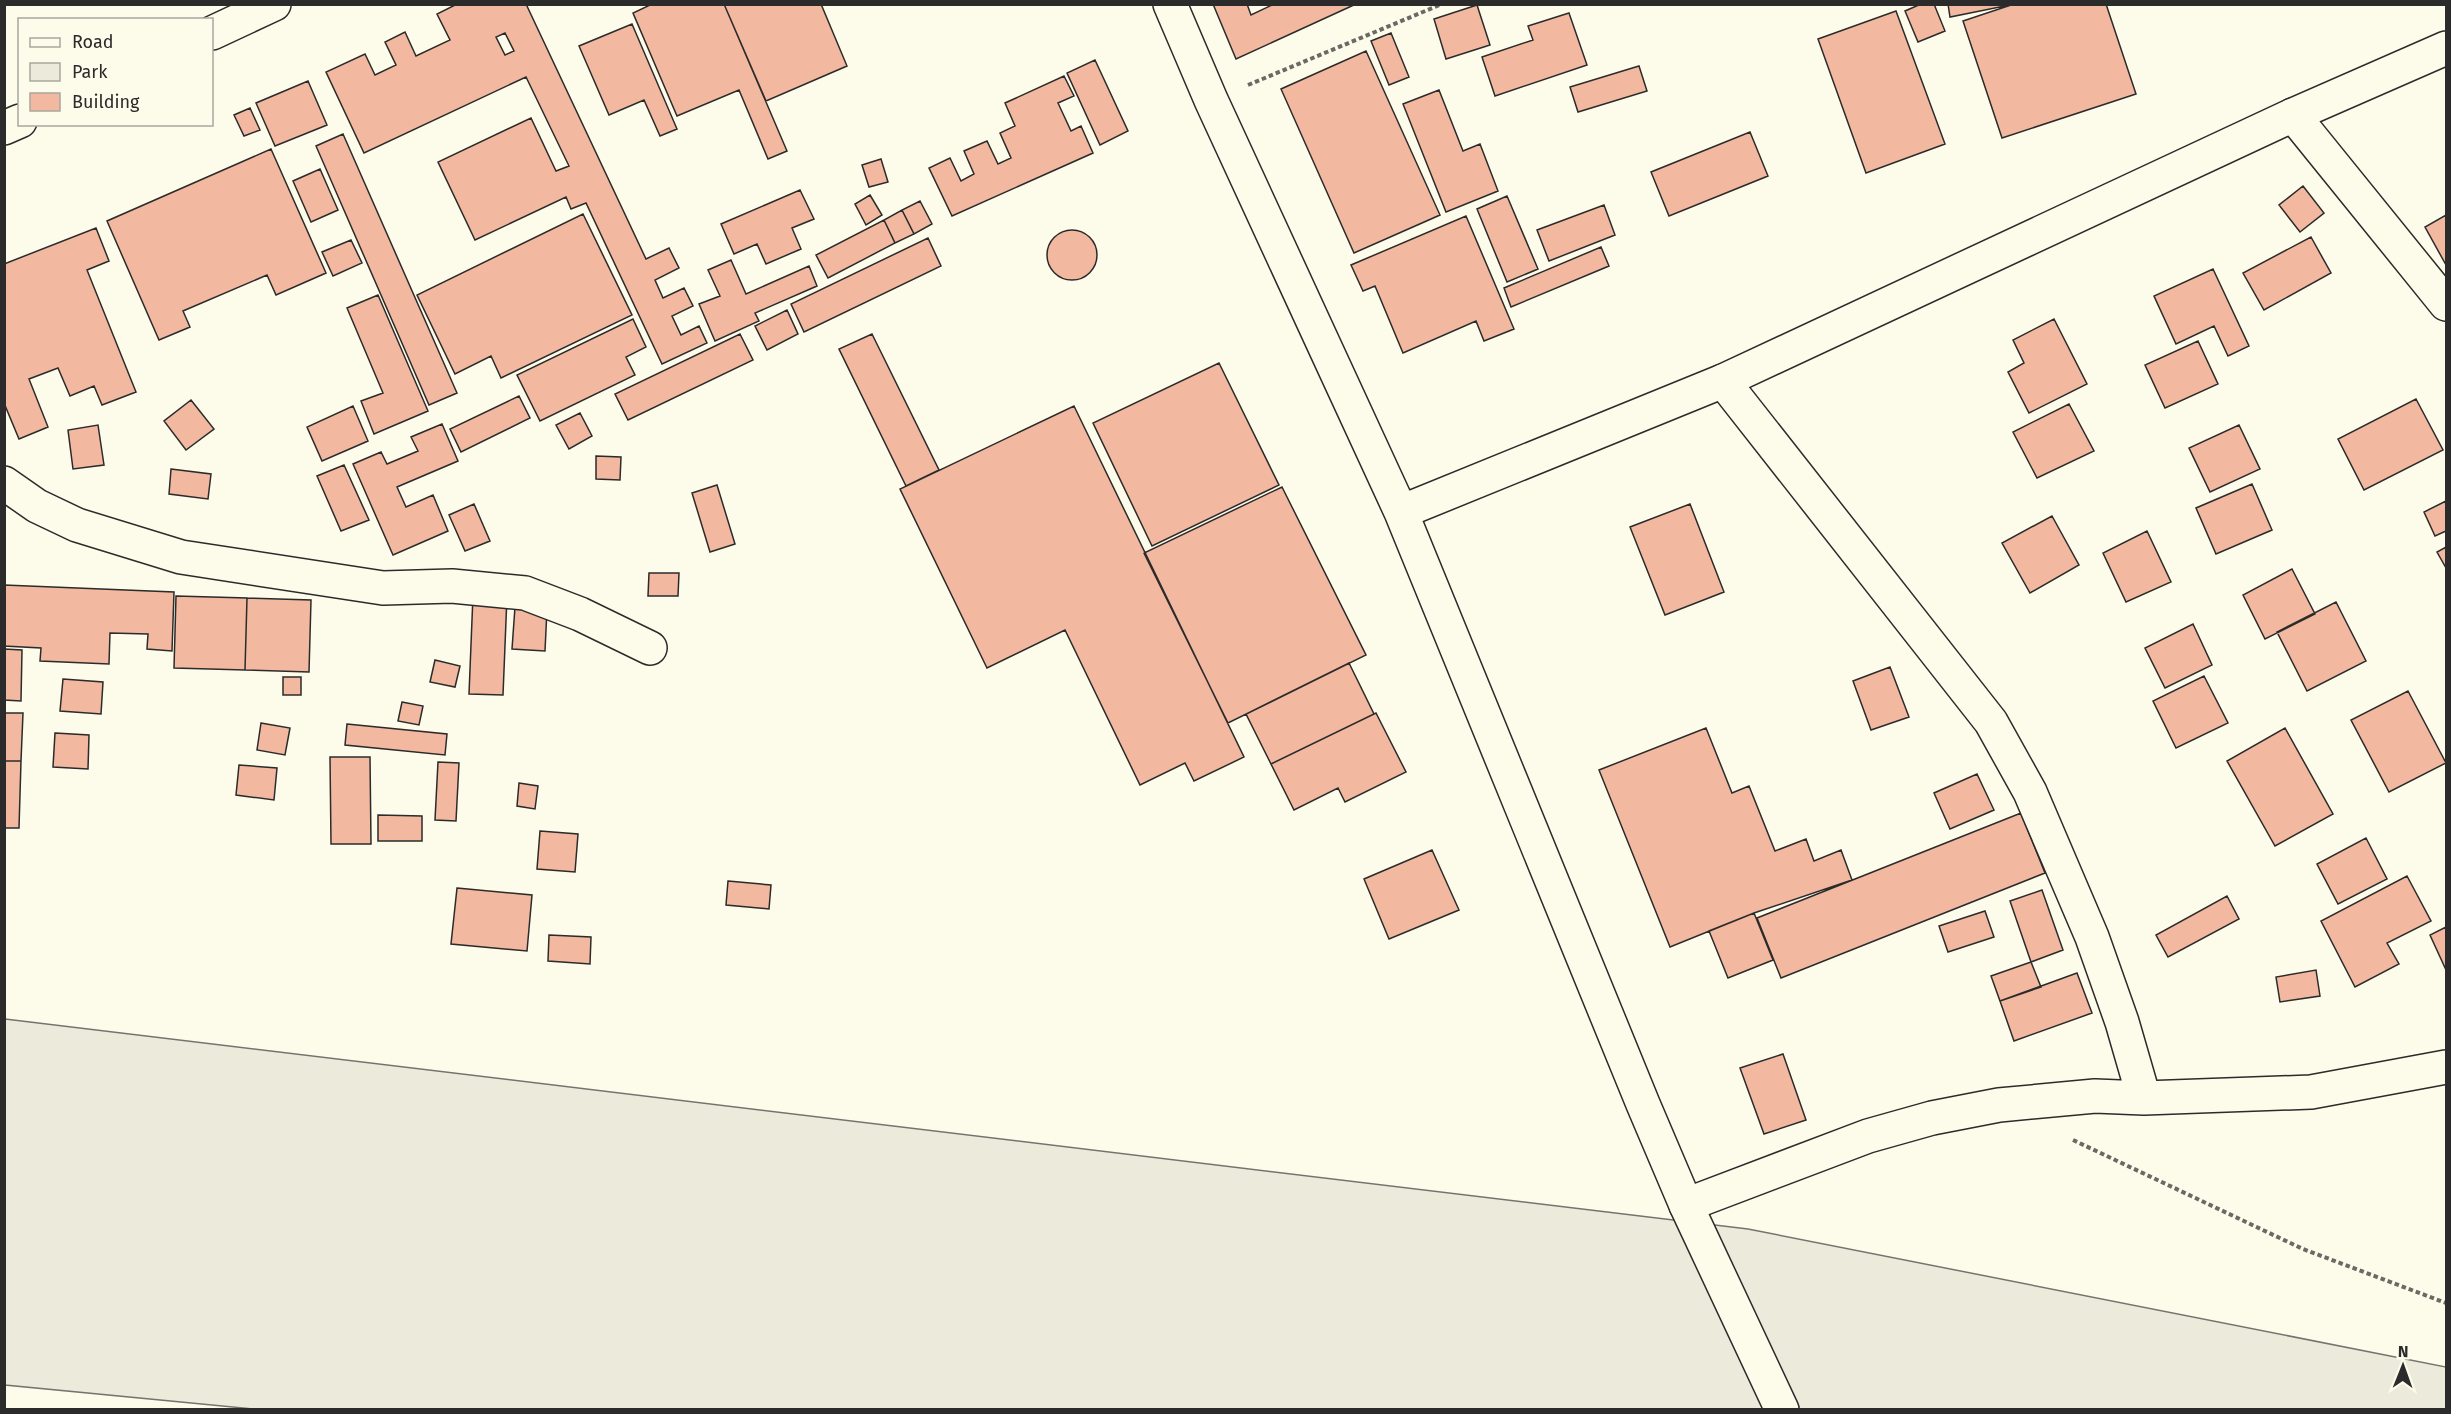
<svg xmlns="http://www.w3.org/2000/svg" width="2451" height="1414" viewBox="0 0 2451 1414" font-family="'Fira Sans',sans-serif">
<style>
.green{fill:#ecebdb;stroke:#74746e;stroke-width:1.5}
.building{fill:#f2b8a0;stroke:#2b2b2b;stroke-width:1.5;fill-rule:evenodd}
.lines{fill:none;stroke-linecap:round;stroke-linejoin:round}
.street-casing{stroke:#2b2b2b;stroke-width:36}
.secondary-casing{stroke:#2b2b2b;stroke-width:36}
.path{stroke:#6a6964;stroke-width:4;stroke-dasharray:4.5 3;stroke-linecap:butt}
.street{stroke:#fdfbea;stroke-width:33}
.secondary{stroke:#fdfbea;stroke-width:33}
</style>
<rect width="100%" height="100%" fill="#fdfbea"/>
<path class="green" d="M5 1019 1748 1229 2446 1367V1409L263 1410 5 1385Z"/>
<path class="building" d="M457 4H526L646 259 669 248 679 268 655 280 663 298 684 288 693 306 672 316 681 335 699 326 707 343 662 364 586 203 571 209 566 197 475 240 438 162 531 118 556 171 569 166 526 77 364 153 326 72 365 54 375 75 396 65 385 42 405 32 416 56 450 40 437 14ZM505 33 514 51 505 55 496 37Z
M652 4H724L787 151 768 159 739 90 677 116 633 13Z
M724 4H821L847 66 766 101Z
M1213 4H1247L1251 15 1274 4H1356L1236 59Z
M1921 4H1934L1945 31 1918 42 1905 11Z
M1948 4H2010V5L1950 17Z
M2014 4H2106L2136 94 2002 138 1963 21Z
M1477 5 1490 45 1446 59 1434 19Z
M1896 11 1945 144 1866 173 1818 39Z
M1569 13 1587 65 1495 96 1482 57 1533 40 1528 26Z
M632 24 677 129 660 136 644 100 609 115 579 46Z
M1391 33 1409 77 1389 85 1371 41Z
M1366 51 1440 215 1354 253 1281 89Z
M1095 60 1128 131 1100 145 1067 73Z
M1639 66 1647 91 1578 112 1570 87Z
M1064 76 1074 96 1058 103 1071 131 1081 126 1093 153 952 216 929 168 950 158 961 181 974 174 964 151 987 141 998 164 1011 158 1000 133 1015 126 1005 103Z
M308 81 327 125 275 146 256 103Z
M1439 90 1463 151 1480 144 1498 191 1446 212 1403 104Z
M250 108 260 130 244 136 234 115Z
M1750 132 1768 176 1669 216 1651 172Z
M343 134 457 393 429 405 316 146Z
M271 149 326 273 276 295 267 275 183 311 190 327 159 340 107 221Z
M881 159 888 182 869 187 862 165Z
M320 169 338 210 311 222 293 181Z
M2303 186 2324 213 2300 232 2279 205Z
M800 190 814 219 792 228 801 249 766 264 757 244 734 254 721 224Z
M870 195 882 215 866 225 855 204Z
M1507 196 1538 269 1507 282 1477 209Z
M920 201 932 224 914 234 902 210Z
M1604 205 1615 235 1549 261 1537 230Z
M902 210 914 234 895 243 884 220Z
M583 214 632 315 501 378 491 356 455 374 417 295Z
M2446 215V265L2425 227Z
M1466 216 1514 329 1484 341 1476 321 1403 353 1375 286 1363 291 1351 265Z
M884 220 895 243 828 278 816 255Z
M96 228 109 261 87 270 136 392 102 405 94 386 70 396 58 368 29 379 48 427 19 439 4 403V264Z
M1047 255a25 25 0 1 1 50 0a25 25 0 1 1-50 0Z
M2311 237 2331 273 2264 310 2243 273Z
M928 238 941 266 804 332 791 304Z
M351 240 362 263 333 276 322 252Z
M1601 247 1609 266 1511 307 1504 288Z
M731 260 746 294 809 266 817 286 755 313 759 321 715 341 699 304 720 296 708 270Z
M2213 269 2249 346 2228 356 2214 326 2176 344 2154 296Z
M378 295 428 411 374 434 361 401 383 393 347 308Z
M787 310 798 334 767 350 755 326Z
M633 319 646 347 626 357 635 375 540 421 517 375Z
M2054 319 2087 384 2029 413 2008 372 2024 363 2013 340Z
M740 334 753 360 628 420 615 394Z
M872 334 939 470 906 486 839 349Z
M2198 341 2218 384 2165 408 2145 365Z
M1219 363 1279 485 1152 546 1093 423Z
M519 396 530 418 461 452 450 429Z
M2416 399 2443 450 2364 490 2338 439Z
M191 400 214 429 186 450 164 421Z
M2069 404 2094 451 2037 478 2013 432Z
M353 406 368 441 322 461 307 427Z
M1074 406 1244 757 1194 781 1185 763 1140 785 1065 630 987 668 900 489Z
M580 413 592 436 569 449 556 425Z
M442 424 458 461 397 487 406 507 433 495 448 531 393 555 353 464 381 452 387 464 418 451 411 437Z
M98 425 104 465 73 469 68 430Z
M2239 425 2260 469 2210 492 2189 448Z
M596 456 621 457 620 480 596 479Z
M344 465 369 520 341 531 317 476Z
M171 469 211 474 208 499 169 494Z
M2252 484 2272 530 2216 554 2196 508Z
M717 485 735 544 710 552 692 493Z
M1282 487 1366 655 1228 723 1144 553Z
M2446 501V531L2435 536 2424 512Z
M474 504 490 541 465 551 449 515Z
M1690 504 1724 592 1665 615 1630 527Z
M2052 516 2079 565 2030 593 2002 543Z
M2147 531 2171 582 2126 602 2103 553Z
M2446 547V568L2437 552Z
M2292 569 2315 614 2265 639 2243 595Z
M649 573H679L678 596H648Z
M4 585 174 592 172 651 147 649 148 634 110 633 109 664 40 661 41 648 4 646Z
M473 595 507 596 503 695 469 694Z
M176 596 247 598 245 670 174 668Z
M247 598 311 600 309 672 245 670Z
M2336 602 2366 661 2307 691 2277 632Z
M515 607 547 609 545 651 512 649Z
M2193 624 2212 665 2165 688 2145 648Z
M4 649 22 650 21 701 4 700Z
M435 660 460 666 455 687 430 682Z
M1349 663 1374 714 1271 764 1246 714Z
M1890 667 1909 717 1871 730 1853 681Z
M2204 676 2228 723 2176 748 2153 701Z
M283 677H301V695H283Z
M63 679 103 682 101 714 60 711Z
M2408 691 2446 763 2389 792 2351 720Z
M402 702 423 706 419 725 398 721Z
M4 713H23L21 761H4Z
M1376 713 1406 772 1345 802 1338 788 1294 810 1271 764Z
M261 723 290 728 285 755 257 750Z
M347 724 447 734 445 755 345 745Z
M1706 728 1732 793 1749 786 1775 851 1806 839 1814 861 1841 850 1852 880 1754 913 1670 947 1599 770Z
M2285 728 2333 814 2275 846 2227 761Z
M55 733 89 735 88 769 53 767Z
M330 757H370L371 844H331Z
M4 761H21L19 828H4Z
M438 762 459 763 456 821 435 820Z
M239 765 277 768 274 800 236 795Z
M1977 774 1994 810 1950 829 1934 793Z
M519 783 538 786 535 809 517 806Z
M2021 813 2045 873 1781 978 1757 918Z
M378 815 422 816V841H378Z
M540 831 578 834 575 872 537 869Z
M2366 838 2387 879 2338 904 2317 864Z
M1432 850 1459 910 1389 939 1364 879Z
M2407 876 2431 921 2387 943 2399 964 2355 987 2321 921Z
M728 881 771 885 769 909 726 905Z
M457 888 532 895 527 951 451 944Z
M2042 890 2063 950 2031 962 2010 901Z
M2227 896 2239 919 2168 957 2156 935Z
M1985 911 1994 937 1948 952 1939 926Z
M1754 913 1773 960 1728 978 1709 931Z
M2446 927V970L2430 935Z
M549 935 591 937 590 964 548 961Z
M2031 962 2041 987 2000 1001 1991 976Z
M2316 970 2320 996 2280 1002 2276 977Z
M2077 973 2092 1013 2014 1041 2000 1001Z
M1783 1054 1806 1120 1764 1134 1740 1068Z"/>
<g class="lines">
<defs>
<path id="street" d="M2293 115 2446 304
M1723 381 1991 722 2030 792 2092 937 2122 1022 2144 1098
M4 483 37 506 77 525 181 557 383 588 452 586 525 593 580 614 650 648
M1686 1205 1868 1136 1932 1118 1999 1105 2095 1096 2144 1098 2311 1092 2446 1067"/>
<path id="secondary" d="M1170 4 1211 100 1401 512 1643 1104 1686 1205 1782 1410
M212 33 274 4
M4 128 20 121
M1401 512 1723 381 2293 115 2446 48"/>
</defs>
<use href="#street" class="street-casing"/>
<use href="#secondary" class="secondary-casing"/>
<path class="path" d="M1248 85 1442 4
M2073 1140 2303 1249 2446 1303"/>
<use href="#street" class="street"/>
<use href="#secondary" class="secondary"/>
</g>
<rect width="2451" height="1414" fill="none" stroke="#2b2b2b" stroke-width="12"/>
<rect x="18" y="18" width="195" height="108" fill="#fdfbea" stroke="#a9a89e" stroke-width="1.5"/>
<rect x="30" y="38" width="30" height="9" fill="#fdfbea" stroke="#a9a89e" stroke-width="1.5"/>
<text x="72" y="48" font-size="18" fill="#2b2b2b">Road</text>
<rect x="30" y="63" width="30" height="18" fill="#ecebdb" stroke="#a9a89e" stroke-width="1.5"/>
<text x="72" y="78" font-size="18" fill="#2b2b2b">Park</text>
<rect x="30" y="93" width="30" height="18" fill="#f2b8a0" stroke="#a9a89e" stroke-width="1.5"/>
<text x="72" y="108" font-size="18" fill="#2b2b2b">Building</text>
<g transform="translate(2403 1366) rotate(1)" stroke="#fdfbea" stroke-width="4.5" paint-order="stroke">
<path d="M0-4.5L10 22L0 15L-10 22Z" fill="#2b2b2b"/>
<text y="-9" font-size="16" font-weight="bold" text-anchor="middle" fill="#2b2b2b">N</text>
</g>
</svg>
